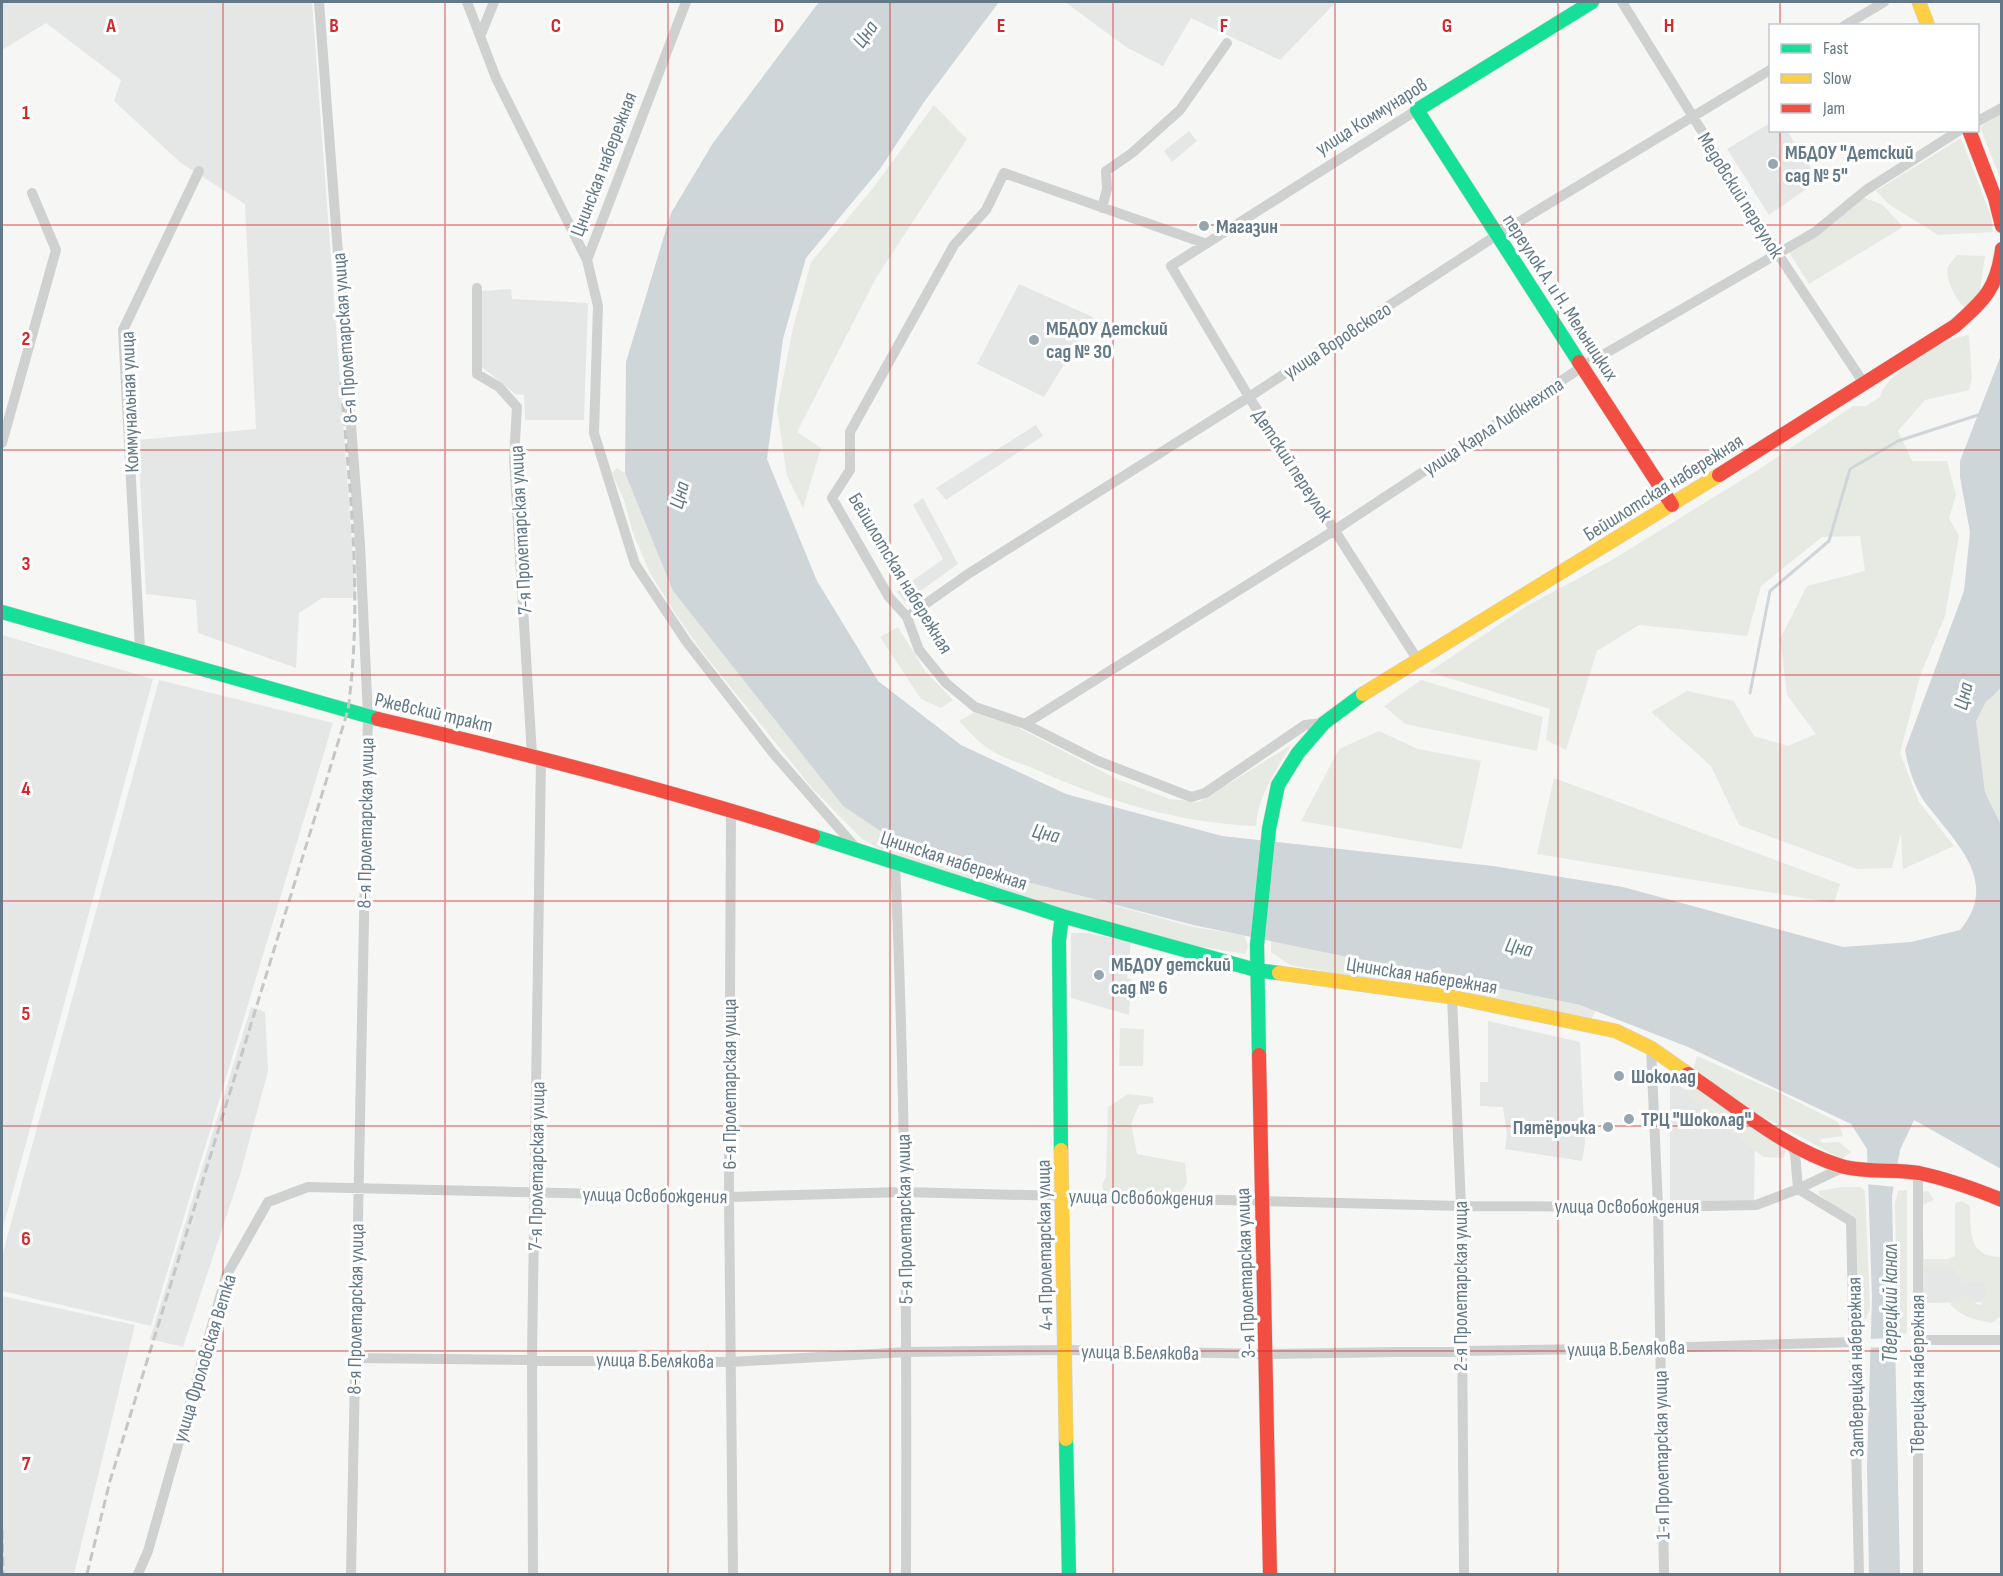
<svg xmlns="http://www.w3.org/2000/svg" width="2003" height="1576" viewBox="0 0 2003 1576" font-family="'Sofia Sans Condensed',sans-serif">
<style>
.built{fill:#e5e6e6}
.green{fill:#e6eae3}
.water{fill:#ced6d9}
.pier{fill:#f6f6f5}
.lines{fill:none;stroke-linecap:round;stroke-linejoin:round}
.stream{stroke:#ced6d9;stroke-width:3}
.fast-casing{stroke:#d1d3d4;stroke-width:15}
.slow-casing{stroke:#d1d3d4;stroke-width:15}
.jam-casing{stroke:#d1d3d4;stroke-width:15}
.street{stroke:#cfd1d1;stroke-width:10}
.fast{stroke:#16e098;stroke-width:14}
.slow{stroke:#ffcf43;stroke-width:14}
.jam{stroke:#f24e42;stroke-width:14}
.rail{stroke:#c5c6c7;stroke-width:3;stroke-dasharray:9 4.5;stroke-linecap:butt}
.grid{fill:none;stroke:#d62828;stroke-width:1.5;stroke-opacity:0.55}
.poi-dot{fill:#97a5ae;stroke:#fff;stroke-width:2}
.labels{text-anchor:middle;stroke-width:6;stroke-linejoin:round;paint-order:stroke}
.street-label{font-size:20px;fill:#647987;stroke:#fff}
.poi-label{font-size:20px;font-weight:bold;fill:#647987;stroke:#fff;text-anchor:start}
.water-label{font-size:21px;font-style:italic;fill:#5f7b83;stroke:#fff}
.grid-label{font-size:20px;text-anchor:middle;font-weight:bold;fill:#d62828;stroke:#fff;stroke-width:6;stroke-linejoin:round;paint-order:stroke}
</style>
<rect width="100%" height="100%" fill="#f6f6f5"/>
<path class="built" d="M2 2H312L356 598H322L299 613 296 668 198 633 196 600 146 594 138 440 256 429 245 204 181 163 114 101 121 80 46 23 2 50Z
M1065 2H1336L1280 60 1191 18 1163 66 1126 47Z
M1770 123V130L1787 131 1819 180 1769 215 1727 149Z
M1189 131 1197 141 1172 162 1164 151Z
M1019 284 1093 317 1044 397 977 364Z
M511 289 512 299 588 303 584 420H525L524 395 515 394 482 367V291Z
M1036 425 1043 436 946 500 936 488Z
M923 498 958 564 905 602 897 592 943 559 913 505Z
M2 635 153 679 2 1231Z
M159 680 333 723 151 1326 2 1291V1256Z
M1071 933H1087L1131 942 1127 978 1131 979 1129 1015 1071 998Z
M251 1007 265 1012 268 1071 240 1175 183 1347 150 1339Z
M1488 1021 1580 1042 1585 1143 1582 1161 1505 1149 1507 1134 1503 1107 1480 1106V1082H1488Z
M1670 1081 1755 1129 1754 1204 1670 1202Z
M1922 1260 1989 1268V1302L1921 1303Z
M2 1296 135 1325 74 1574H2Z"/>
<path class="green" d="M934 105 967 139 876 278 797 432 821 448 803 508 787 476 777 409 793 328 811 262 873 188Z
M2001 114V180L1980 127Z
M1961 138 1991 216 1993 232 1938 235 1890 205 1876 191Z
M1860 196 1883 205 1903 227 1809 284 1785 246Z
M1957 255 1985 256 1980 290 1982 297 1968 310C1958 304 1944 280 1948 267 1950 263 1954 259 1957 255Z
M1969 335 1972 378 1969 390 1925 400 1898 431 1912 461H1947L1956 495 1949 518 1959 536 1945 616 1921 673 1900 753 1919 802 1954 846 1903 869 1901 833 1892 868 1857 869 1739 825 1711 766 1651 712 1687 691 1734 701 1754 736 1788 746 1816 734 1787 695 1780 639 1807 586 1865 571 1860 536 1822 537 1761 586 1747 636 1639 625 1597 651 1566 750 1546 740 1550 709 1429 672 1525 607 1612 560 1761 468 1853 406H1866L1880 397C1887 372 1943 338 1969 335Z
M617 468 625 473 673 591 843 806 904 847 1193 927 1244 935 1248 946 1245 954 1178 943 1065 910 894 857 862 839 812 788 700 649 675 613 650 573 633 533 624 500 612 473Z
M898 627 925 671 953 700 941 708 921 699 880 637Z
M1421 680 1543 717 1537 751 1405 724 1384 706Z
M2001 688V825L1985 792 1976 721 1986 702Z
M977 711 1011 724 1119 780 1170 799 1199 802 1291 745C1276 770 1258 796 1256 826 1178 823 1106 801 1035 769 1020 763 1002 758 989 749 978 742 968 730 959 721Z
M1379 731 1418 749 1481 761 1462 849 1301 821 1339 749Z
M1554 778 1840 884 1834 903 1537 854Z
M1271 941 1580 1005 1596 1011 1591 1019 1290 965 1271 952Z
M1120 1028 1144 1029 1143 1066H1119Z
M1697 1056 1776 1091 1838 1122 1843 1136 1820 1139 1822 1143 1839 1142 1851 1152 1842 1159 1750 1110 1694 1068Z
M1699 1085 1783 1146 1786 1151 1783 1158 1763 1157 1684 1093 1690 1086Z
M1128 1094 1153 1097 1154 1103 1139 1105 1131 1124 1137 1154 1185 1163 1187 1183 1180 1193H1104L1102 1185 1106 1176 1108 1107Z
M1841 1187H1861L1865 1191 1870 1309 1866 1319H1858L1854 1223 1819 1194V1191Z
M1907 1190V1333L1898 1336 1895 1204 1898 1191Z
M1928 1191 1934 1200 1924 1204 1922 1208 1924 1259H1947L1955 1256V1203L1962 1201 1970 1206C1971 1230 1967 1257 2001 1257V1316L1992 1323C1975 1320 1961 1317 1950 1304L1966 1295H1971L1976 1304 1981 1305 1986 1292 1984 1281C1969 1283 1960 1285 1954 1269L1925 1267 1923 1270V1295H1918V1192Z"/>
<path class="water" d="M819 2H999L924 102 880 169 806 258 783 339 767 459 817 581 878 681 961 745 1066 794 1222 836 1493 866 1623 887 1843 947 1911 942 1960 930C2003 879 1950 838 1922 798 1913 783 1908 766 1905 750L1964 591 1970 532 1960 477V461L2001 355V688L1986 702 1976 721 1985 792 2001 825V1169L1914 1120 1900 1150 1892 1196 1900 1574H1869L1867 1466 1872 1297 1867 1149 1851 1124 1688 1047 1580 1005 1193 925 974 868 904 847 843 806 673 591 625 473 626 362 671 213 713 143Z"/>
<path class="pier" d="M1864 1167 1898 1171 1896 1187 1865 1184Z
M1897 1338V1346L1867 1348V1339Z"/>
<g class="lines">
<path class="stream" d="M1750 693 1770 591 1829 541 1850 469 1898 441 1978 415"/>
<defs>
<path id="fast" d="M1579 362 1417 110 1592 2
M2 612 378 719
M813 836 1062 916 1256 970 1279 973
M1259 1055 1257 945 1269 829 1278 785 1298 753 1324 723 1363 694
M1061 1150 1059 940 1062 916
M1066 1439 1069 1574"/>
<path id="slow" d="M1919 2 1928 26
M1363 694 1719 475
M1279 973 1452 997 1616 1031 1651 1048 1688 1074
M1061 1150 1066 1439"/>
<path id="jam" d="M1969 130 1995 198 2002 226
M1579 362 1672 505
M1719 475 1955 326C1984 300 1997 289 2002 249
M378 719C525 753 670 790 813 836
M1259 1055 1270 1574
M1688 1074C1736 1106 1785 1149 1841 1166 1866 1173 1894 1169 1919 1173 1948 1179 1975 1189 2002 1200"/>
</defs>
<use href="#fast" class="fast-casing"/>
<use href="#slow" class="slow-casing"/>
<use href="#jam" class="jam-casing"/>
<path class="street" d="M319 2 360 544 368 717 351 1574
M467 2 496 78 587 260 598 306 594 433 635 564 686 641 773 753 857 849
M1622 2 1778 254 1865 385
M1844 26 1884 2
M481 34 494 2
M1417 110 1171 266 1249 397 1419 662
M1978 121 2002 108
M1102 208 1107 189 1106 171 1132 153 1180 110 1227 43
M1204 243 1004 173 986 210 954 245 850 432V470L832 498 889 597 907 617 919 650 946 683 975 707 1025 724 1098 761 1191 797 1205 793 1305 725 1324 723
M587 260 686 2
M477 288V374L499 387 517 407 514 459 532 755
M2 443 56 250 32 193
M907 617 968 574 1249 397 1497 235 1770 70
M140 649 123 330 199 171
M1025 724 1335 530 1582 367 1815 232 1866 190 1960 130
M731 810 729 1197 733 1574
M895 864C906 1101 907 1338 906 1574
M1452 997 1461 1206 1464 1574
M1651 1048 1658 1207 1664 1574
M1789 1142 1795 1153 1798 1189 1851 1221 1859 1574
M1916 1340H2002
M354 1358 730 1362 907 1352 1065 1350 1267 1354 1658 1348 1855 1342
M138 1574 148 1551 226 1276 268 1202 308 1187 729 1197 903 1192 1461 1206 1658 1207 1756 1205 1798 1189 1844 1167
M533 1574 532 1358 541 757
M1918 1574V1173"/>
<use href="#fast" class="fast"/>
<use href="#slow" class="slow"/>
<use href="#jam" class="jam"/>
<path class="rail" d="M2 1530 3 1574
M87 1574 110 1481 348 710C363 597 350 494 341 382"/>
</g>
<path class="grid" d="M223 2V1574M445 2V1574M668 2V1574M890 2V1574M1113 2V1574M1335 2V1574M1558 2V1574M1780 2V26M1780 130V1574M2 225H2002M2 450H2002M2 675H2002M2 901H2002M2 1126H2002M2 1351H2002"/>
<g class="poi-dot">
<circle cx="1773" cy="164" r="6"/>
<circle cx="1204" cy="226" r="6"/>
<circle cx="1034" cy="340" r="6"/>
<circle cx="1099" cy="975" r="6"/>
<circle cx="1619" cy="1076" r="6"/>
<circle cx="1629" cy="1119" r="6"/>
<circle cx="1608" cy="1127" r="6"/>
</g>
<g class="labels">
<g class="street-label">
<text transform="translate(1371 116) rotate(-32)" y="7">улица Коммунаров</text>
<text transform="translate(603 164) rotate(-69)" y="7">Цнинская набережная</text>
<text transform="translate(1741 195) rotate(58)" y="7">Медовский переулок</text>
<text transform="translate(1561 297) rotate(57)" y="7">переулок А. и Н. Мельницких</text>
<text transform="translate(344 338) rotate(-94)" y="7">8-я Пролетарская улица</text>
<text transform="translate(1337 340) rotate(-33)" y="7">улица Воровского</text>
<text transform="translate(129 402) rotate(-92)" y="7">Коммунальная улица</text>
<text transform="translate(1493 426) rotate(-33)" y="7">улица Карла Либкнехта</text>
<text transform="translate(1293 465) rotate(57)" y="7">Детский переулок</text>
<text transform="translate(1663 487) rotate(-32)" y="7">Бейшлотская набережная</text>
<text transform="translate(520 530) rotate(-93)" y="7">7-я Пролетарская улица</text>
<text transform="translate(901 573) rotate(59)" y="7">Бейшлотская набережная</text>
<text transform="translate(434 712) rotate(13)" y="7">Ржевский тракт</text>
<text transform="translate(365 823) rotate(-89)" y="7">8-я Пролетарская улица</text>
<text transform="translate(954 860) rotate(18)" y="7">Цнинская набережная</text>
<text transform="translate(1422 975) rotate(9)" y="7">Цнинская набережная</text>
<text transform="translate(729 1084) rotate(-90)" y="7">6-я Пролетарская улица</text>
<text transform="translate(536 1166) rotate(-89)" y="7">7-я Пролетарская улица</text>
<text transform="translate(655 1195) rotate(1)" y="7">улица Освобождения</text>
<text transform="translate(1141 1197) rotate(1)" y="7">улица Освобождения</text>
<text x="1627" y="1213">улица Освобождения</text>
<text transform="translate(904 1219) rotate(-91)" y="7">5-я Пролетарская улица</text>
<text transform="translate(1044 1245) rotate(-91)" y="7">4-я Пролетарская улица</text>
<text transform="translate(1245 1273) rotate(-92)" y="7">3-я Пролетарская улица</text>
<text transform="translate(1460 1286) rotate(-90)" y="7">2-я Пролетарская улица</text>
<text transform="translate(355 1309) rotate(-89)" y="7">8-я Пролетарская улица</text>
<text transform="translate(1626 1348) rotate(-1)" y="7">улица В.Белякова</text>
<text transform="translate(1140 1352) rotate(1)" y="7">улица В.Белякова</text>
<text transform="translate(204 1358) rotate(-73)" y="7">улица Фроловская Ветка</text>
<text transform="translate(655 1360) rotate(1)" y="7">улица В.Белякова</text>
<text transform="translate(1855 1367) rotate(-91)" y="7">Затверецкая набережная</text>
<text transform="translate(1917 1374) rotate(-90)" y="7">Тверецкая набережная</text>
<text transform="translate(1661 1455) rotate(-91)" y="7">1-я Пролетарская улица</text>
</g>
<g class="poi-label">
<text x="1785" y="159">МБДОУ "Детский<tspan x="1785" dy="23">сад № 5"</tspan></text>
<text x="1216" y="233">Магазин</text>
<text x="1046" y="335">МБДОУ Детский<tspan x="1046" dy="23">сад № 30</tspan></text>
<text x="1111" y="971">МБДОУ детский<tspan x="1111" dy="23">сад № 6</tspan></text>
<text x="1631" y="1083">Шоколад</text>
<text x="1641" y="1126">ТРЦ "Шоколад"</text>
<text x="1596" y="1134" text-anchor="end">Пятёрочка</text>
</g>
<g class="water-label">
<text transform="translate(865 34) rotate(-55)" y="7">Цна</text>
<text transform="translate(679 495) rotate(-75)" y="7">Цна</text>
<text transform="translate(1963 696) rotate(-77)" y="7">Цна</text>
<text transform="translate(1046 833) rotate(14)" y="7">Цна</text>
<text transform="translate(1519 947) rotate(13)" y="7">Цна</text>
<text transform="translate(1890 1303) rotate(-90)" y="7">Тверецкий канал</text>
</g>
</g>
<g class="grid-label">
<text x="111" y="32">A</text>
<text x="334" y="32">B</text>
<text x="556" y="32">C</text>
<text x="779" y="32">D</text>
<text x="1001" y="32">E</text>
<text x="1224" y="32">F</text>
<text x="1447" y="32">G</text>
<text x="1669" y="32">H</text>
<text x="26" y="119">1</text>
<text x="26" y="345">2</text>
<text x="26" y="570">3</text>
<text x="26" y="795">4</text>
<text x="26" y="1020">5</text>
<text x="26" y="1245">6</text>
<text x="26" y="1470">7</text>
</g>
<rect width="2003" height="1576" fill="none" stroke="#647987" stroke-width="6"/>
<rect x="1769" y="24" width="210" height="108" fill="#ffffff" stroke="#c1c9cf" stroke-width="1.5"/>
<rect x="1781" y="44" width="30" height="9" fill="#16e098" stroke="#c1c9cf" stroke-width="1.5"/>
<text x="1823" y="54" font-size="18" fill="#647987">Fast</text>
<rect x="1781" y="74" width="30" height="9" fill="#ffcf43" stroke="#c1c9cf" stroke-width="1.5"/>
<text x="1823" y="84" font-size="18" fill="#647987">Slow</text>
<rect x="1781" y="104" width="30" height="9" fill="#f24e42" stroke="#c1c9cf" stroke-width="1.5"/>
<text x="1823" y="114" font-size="18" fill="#647987">Jam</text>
</svg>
